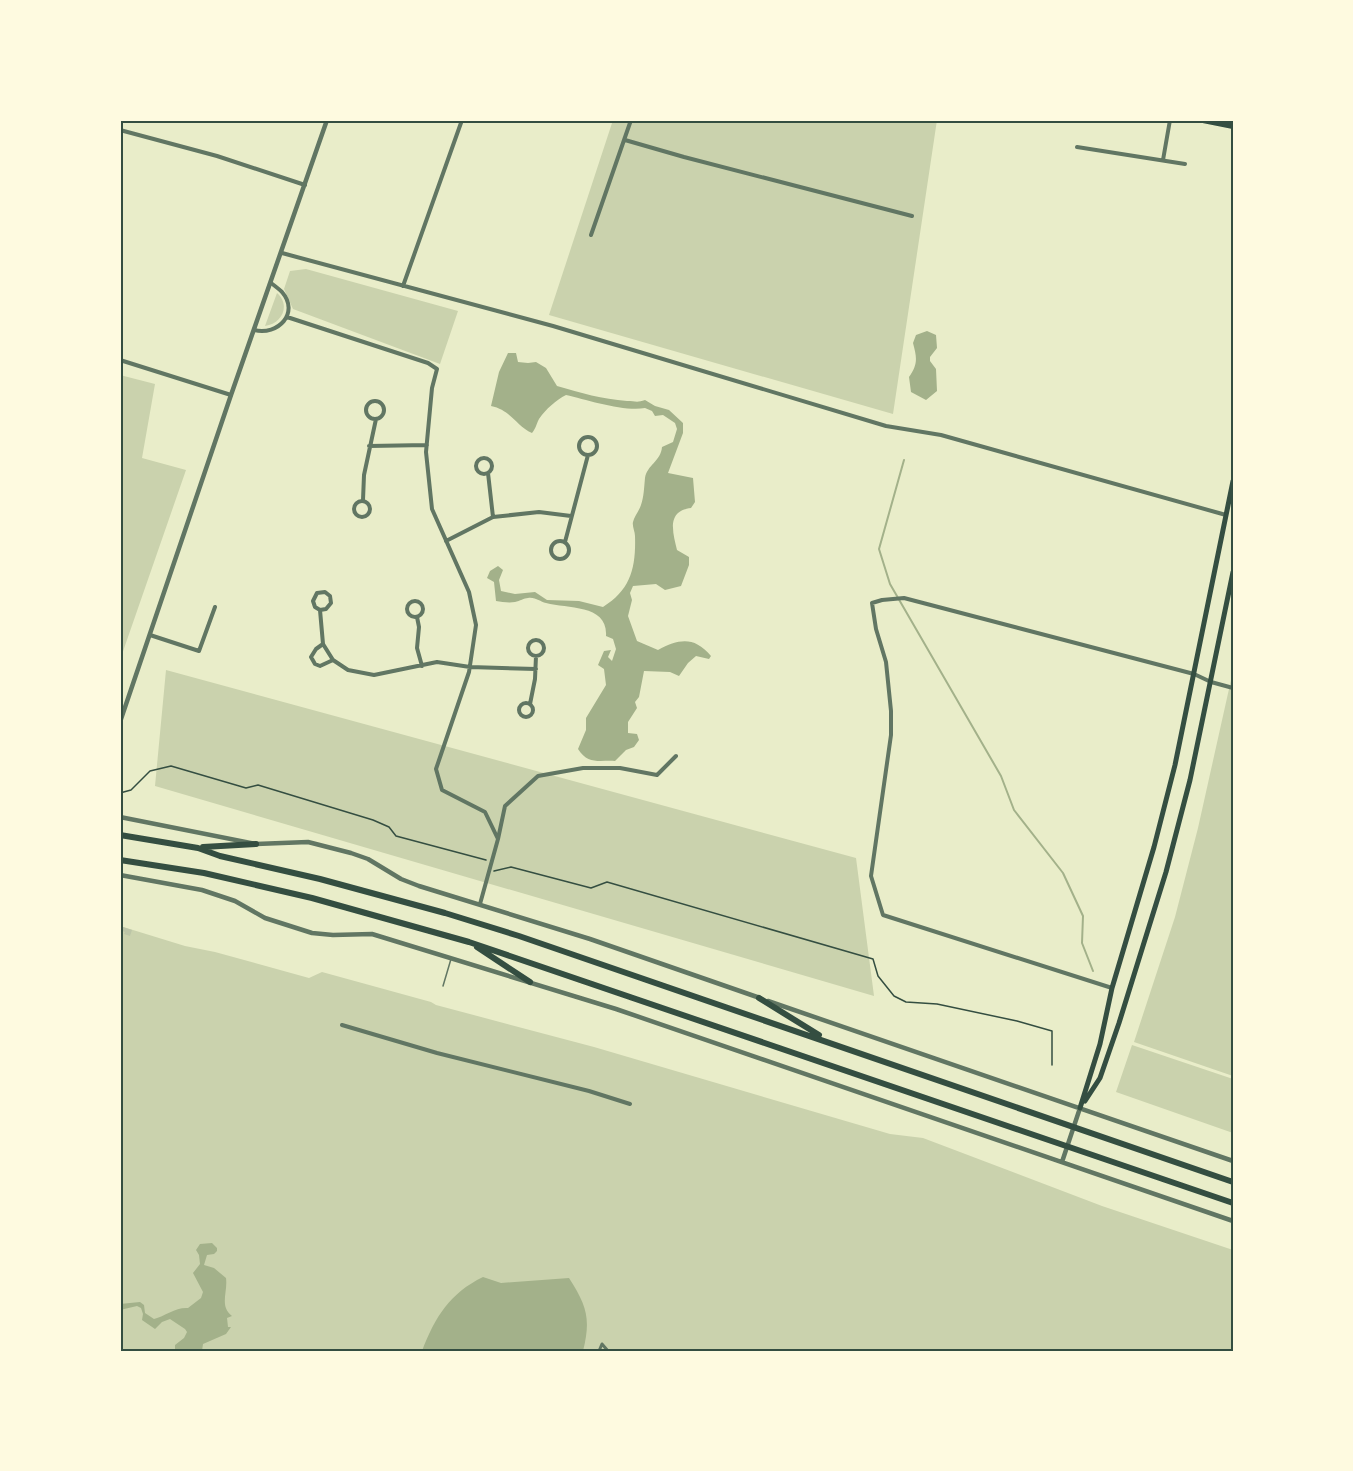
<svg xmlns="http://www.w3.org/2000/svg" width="1353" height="1471" viewBox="0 0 1353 1471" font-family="'Source Serif 4',serif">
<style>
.green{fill:#cad2ad}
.water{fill:#a3b18a}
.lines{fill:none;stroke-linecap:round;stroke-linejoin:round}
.stream{stroke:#a3b18a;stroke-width:2}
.building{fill:#bcc5a7}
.path{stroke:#344e41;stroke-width:1.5}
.service{stroke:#617663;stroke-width:1.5}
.pedestrian{stroke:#617663;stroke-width:3}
.minor{stroke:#617663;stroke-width:4}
.tertiary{stroke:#617663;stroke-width:4.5}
.secondary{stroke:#344e41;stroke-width:5}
.primary{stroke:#344e41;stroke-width:6}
.trunk{stroke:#344e41;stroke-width:6}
.neatline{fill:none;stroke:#344e41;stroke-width:2}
</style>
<rect width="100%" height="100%" fill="#e9edc9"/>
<path class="green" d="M613 120H937L893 414 549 315Z
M306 269 458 311 440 364 293 309 284 289 290 271Z
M277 293C291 305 282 324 265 326Z
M120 375 155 384 142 458 186 470 120 660Z
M166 670 856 858 874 996 155 786Z
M1233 671V1076L1134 1042 1175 917 1198 828Z
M120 926 185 946 215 952 309 978 322 972 431 1002 436 1005 594 1047 890 1134 923 1138 1102 1206 1233 1250V1351H120Z
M1132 1045 1233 1079V1133L1116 1092Z"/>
<path class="water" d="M927 331 936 335 937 348 930 357V361L936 369 937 391 926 400 911 392 909 377C918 364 917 358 913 343L916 335Z
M508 353H516L518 362 528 363 536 362 546 368 557 386C581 393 602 399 627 401 635 401 637 403 645 400L655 406 669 410 683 423V433L668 473 693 478 695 502 691 508C666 511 673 533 677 550L689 557V565L681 586 665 590 656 584 633 586 630 593 632 600 628 616 637 641 658 650C679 639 694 636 711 656L709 659 696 656 688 663 679 676 670 672 644 671 639 697 635 702 637 708 628 722V733L637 734 639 740 634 747 626 750 615 761C599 760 588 765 578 749L586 730V718L606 685 604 669 598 665 604 651 611 650 608 657 612 661 616 649 613 639 606 636C608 604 568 609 546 603 540 602 536 597 528 598 524 598 520 601 515 602 509 603 502 602 496 601L494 582 487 578 490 571 498 566 503 570 499 580 501 591 515 594 535 592 547 600 579 601 603 607C631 590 636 567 635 536 635 532 632 526 633 522 634 517 639 511 641 505 644 496 644 488 645 478 647 465 661 461 662 447L673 442 677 429 675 423 663 415 655 416 652 411 645 408C625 412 587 400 566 395 556 400 546 409 539 419 536 425 536 428 532 433 516 426 511 410 491 406L499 372Z
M212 1243 217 1248V1251L214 1254 207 1255 204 1265 214 1268 226 1278C228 1292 219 1306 232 1316L227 1318 228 1327H231L226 1334 203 1344 202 1351H175V1345L184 1338 187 1332 185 1329 170 1319 162 1322 155 1329 142 1320 143 1314 141 1308 137 1306 120 1310V1304L140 1302 144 1305 145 1313 154 1319C165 1316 176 1307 188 1308L201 1298 203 1292 193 1273 200 1264 199 1255 196 1250 200 1244Z
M483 1277 501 1283 569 1278C587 1306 591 1319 583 1351H422C435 1317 450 1293 483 1277Z"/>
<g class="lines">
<path class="stream" d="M904 460 879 549 890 584 1001 776 1014 810 1063 873 1083 916 1082 943 1093 971"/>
</g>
<path class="building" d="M120 926 132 930 130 936 124 934 125 932 120 930Z"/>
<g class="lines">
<path class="path" d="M120 793 131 790 150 771 171 766 246 788 258 785 373 820 389 827 396 836 486 860
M494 871 511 867 591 888 607 882 873 959 878 976 894 996 906 1002 937 1004 1017 1021 1052 1031V1065"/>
<path class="service" d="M443 986 451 959"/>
<path class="pedestrian" d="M599 1351 602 1344 608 1351"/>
<path class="minor" d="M120 130 217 156 305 185
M625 140 684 157 912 216
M1077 147 1185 164
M1163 160 1170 120
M591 235 631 120
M282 253 553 326 886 426 941 435 1226 515
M403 286 462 120
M287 317 428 363 437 369 432 388 426 452 432 509 469 592 476 625 469 672 436 769 442 790 485 812 498 839 480 904
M254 330C278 336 300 313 282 292 279 289 275 286 271 283
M120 360 231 395
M366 410a9 9 0 1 1 18 0a9 9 0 1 1-18 0Z
M579 446a9 9 0 1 1 18 0a9 9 0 1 1-18 0Z
M369 446 427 445
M476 466a8 8 0 1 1 16 0a8 8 0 1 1-16 0Z
M488 473 493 517
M363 500 364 475 376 419
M354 509a8 8 0 1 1 16 0a8 8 0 1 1-16 0Z
M446 541 493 517 539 512 571 516
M551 550a9 9 0 1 1 18 0a9 9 0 1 1-18 0Z
M565 542 588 455
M407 609a8 8 0 1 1 16 0a8 8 0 1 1-16 0Z
M320 610 326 609 331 603 330 596 325 592 317 593 313 601 315 607 320 610 323 644 333 660 348 670 374 675 437 662 470 667 536 669
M417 617 419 627 417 648 422 666
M150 635 199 651 215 607
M528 648a8 8 0 1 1 16 0a8 8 0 1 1-16 0Z
M323 644 316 649 311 657 315 664 320 666 333 660
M519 710a7 7 0 1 1 14 0a7 7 0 1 1-14 0Z
M530 704 535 679 536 656
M498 839 505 806 538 776 583 768H620L657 775 676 756
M1112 988 883 915 871 876 891 735V711L886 662 876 629 872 603 882 600 904 598 1194 674 1211 682 1233 688
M342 1025 437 1053 589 1091 630 1104"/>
<path class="tertiary" d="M120 722 231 395 327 120
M120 817 256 844 308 842 351 853 368 859 401 879 419 886 590 939 760 998
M120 875 202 890 235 901 265 918 312 933 333 935 372 934 616 1009 1233 1221
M768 1001 1233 1161
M1062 1162 1080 1108"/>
<path class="secondary" d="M1085 1101 1100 1078 1119 1023 1166 872 1190 780 1233 572
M1080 1108 1100 1044 1112 988 1154 847 1175 765 1233 481"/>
<path class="primary" d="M1203 120 1233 126"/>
<path class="trunk" d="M120 835 198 848 220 856 320 879 445 913 519 936 1233 1182
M203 847 256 844
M120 860 204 873 312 898 469 942 1233 1203
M477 947 530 982
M759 998 819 1035"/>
</g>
<rect width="1353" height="1471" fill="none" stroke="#fefae0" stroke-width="243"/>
<rect x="122" y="122" width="1110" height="1228" class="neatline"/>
</svg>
